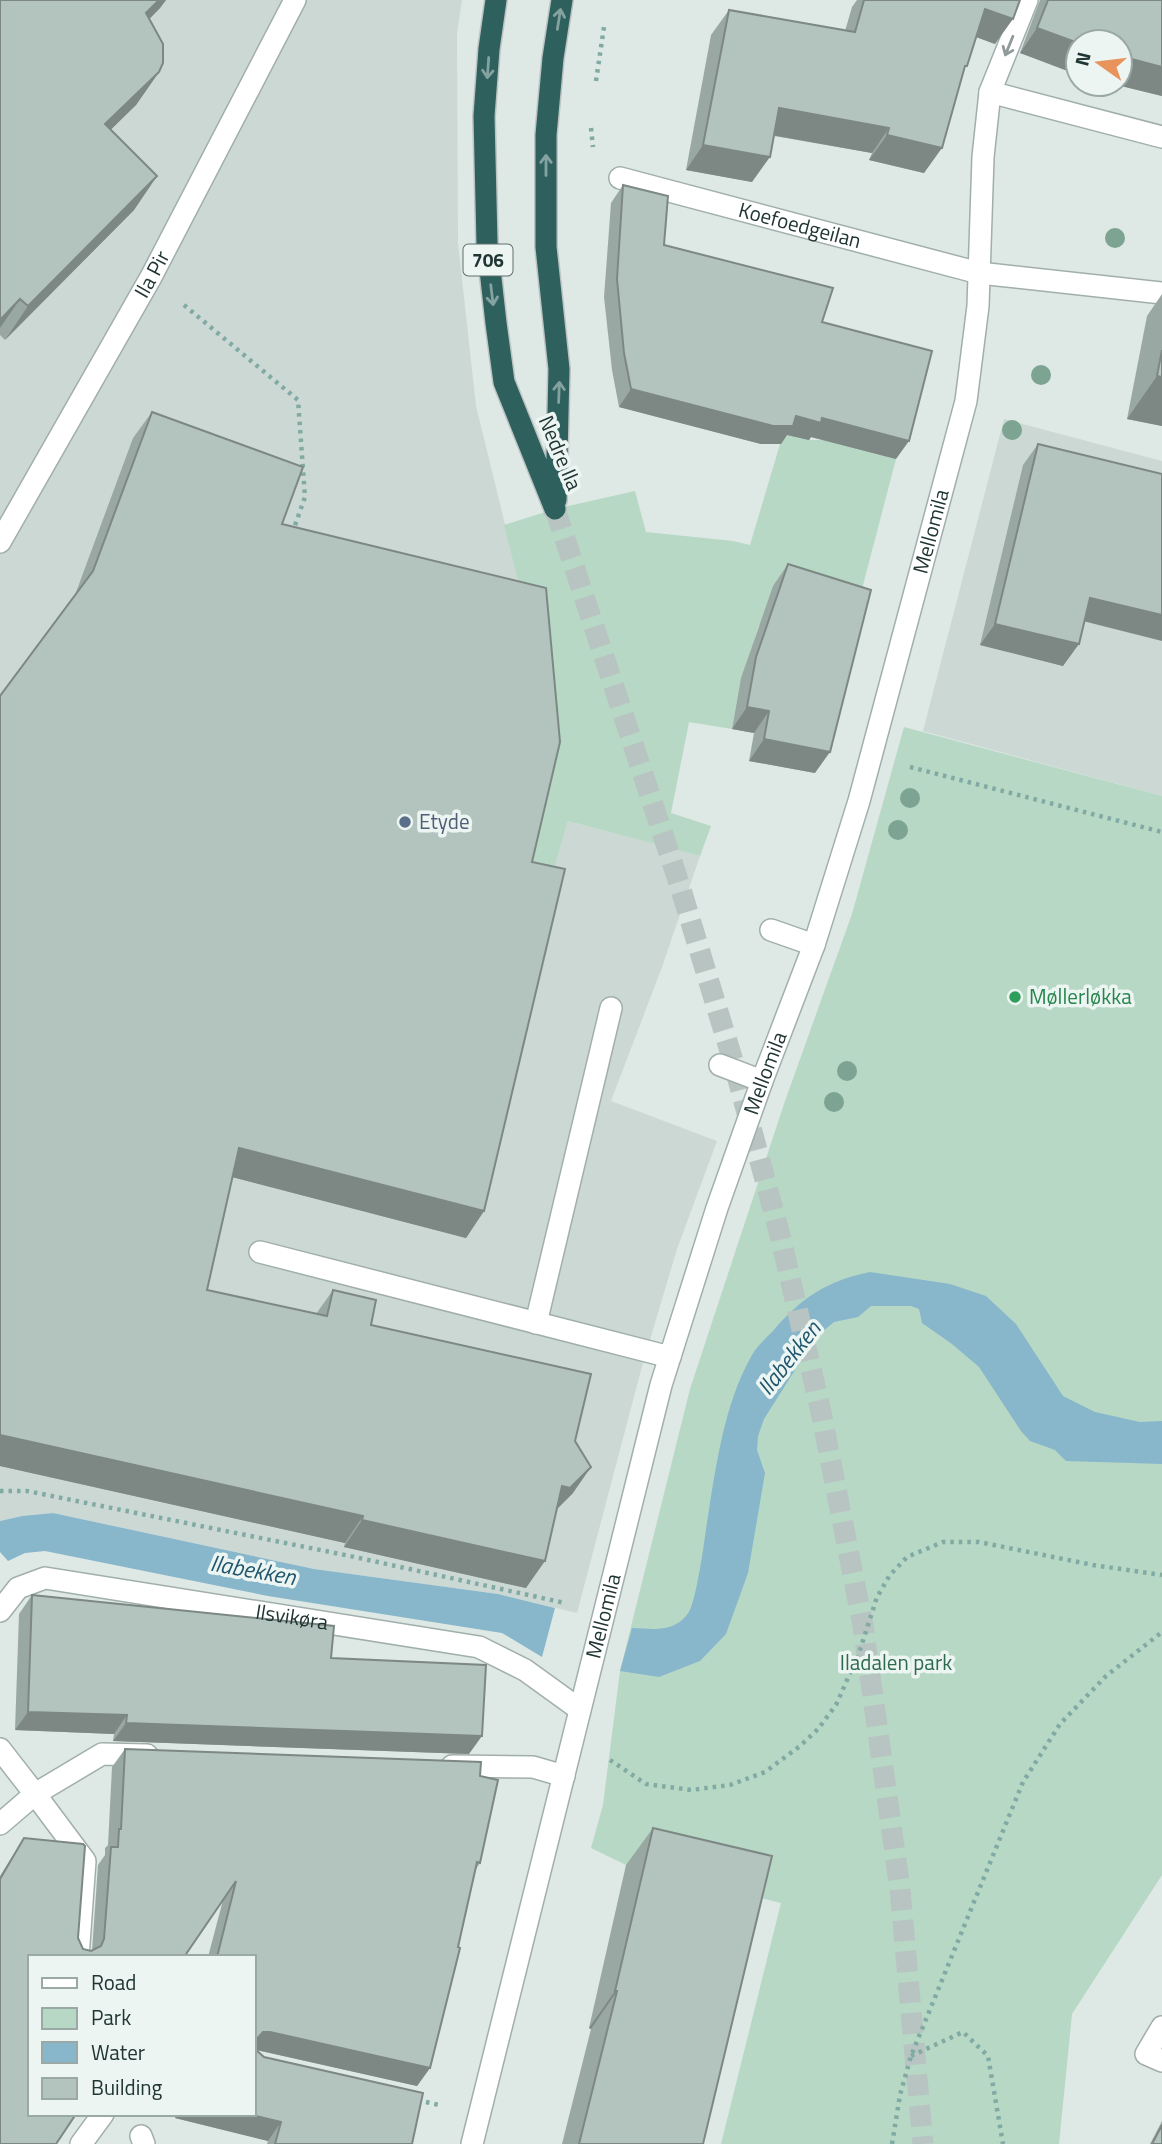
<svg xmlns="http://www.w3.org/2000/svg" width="1162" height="2144" viewBox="0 0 1162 2144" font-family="'Titillium Web',sans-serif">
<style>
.built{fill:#ccd8d4}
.green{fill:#b7d8c5}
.water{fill:#88b7cb}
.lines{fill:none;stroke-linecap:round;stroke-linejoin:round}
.highway-tunnel{stroke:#b8c4c2;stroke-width:21;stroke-dasharray:21 10;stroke-linecap:butt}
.lane-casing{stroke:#a1afac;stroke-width:24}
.street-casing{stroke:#a1afac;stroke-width:24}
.highway-casing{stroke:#bcc3c2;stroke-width:24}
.path{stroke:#80aaa3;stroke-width:4.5;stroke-dasharray:3.5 5;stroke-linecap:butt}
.lane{stroke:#fff;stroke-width:21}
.street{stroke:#fff;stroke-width:21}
.highway{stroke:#2e605d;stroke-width:21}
.tree{fill:#7da392}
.wall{fill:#9aa8a3}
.shaded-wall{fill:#7d8885}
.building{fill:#b3c3be;stroke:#7d8885;stroke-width:2}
.oneway{stroke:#84a3a0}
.oneway2{stroke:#909a9a}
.service-dot{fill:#5c6f8a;stroke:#edf5f2;stroke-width:2.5}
.leisure-dot{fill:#2e9e5b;stroke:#edf5f2;stroke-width:2.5}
.labels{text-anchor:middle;stroke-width:7;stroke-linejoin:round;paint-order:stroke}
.shield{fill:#edf5f2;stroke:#5e6f6d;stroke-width:2}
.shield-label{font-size:19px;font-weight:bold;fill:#203634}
.street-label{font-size:21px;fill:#203634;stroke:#edf5f2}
.service-label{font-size:21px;fill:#4e5e75;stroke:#edf5f2;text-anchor:start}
.leisure-label{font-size:21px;fill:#27864d;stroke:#edf5f2;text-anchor:start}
.park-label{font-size:21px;fill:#2e6a4e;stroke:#edf5f2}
.water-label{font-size:23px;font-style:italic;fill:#1f556d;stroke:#edf5f2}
</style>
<rect width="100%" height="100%" fill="#dee8e5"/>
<path class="built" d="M0 0H462L457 33 458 243 476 406 527 614 546 896 568 821 700 856 662 967 611 1101 717 1141 677 1249 641 1370 577 1613 498 1594 314 1569 53 1513 22 1516 0 1521Z
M1004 419 1162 461V796L923 731Z"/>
<path class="green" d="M783 434 809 440H827L896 459 856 612 759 625 740 684 732 729 689 722 671 813 711 826 700 856 568 821 546 896 513 888 527 615 504 525 555 509 635 491 646 532 733 541 750 545Z
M904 727 1162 796V1875L1072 2014 1059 2144H721L781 1903 626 1865 591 1848 603 1805 620 1671 690 1389 785 1101 852 914Z"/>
<path class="water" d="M870 1272 950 1284 986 1296 1016 1324 1063 1396 1095 1412 1140 1422 1162 1421V1464L1066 1461 1055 1450 1030 1441 1021 1431 979 1367 952 1344 922 1323 919 1309 911 1306H871L858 1317 834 1322 816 1337 764 1419 758 1436 757 1450 765 1473 748 1573 726 1634 700 1661 659 1677 620 1671 632 1628C654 1629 675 1633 689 1612 696 1600 704 1545 706 1529 715 1473 723 1405 752 1355 757 1346 766 1338 773 1331 802 1297 827 1281 870 1272Z
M53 1513 314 1569 498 1594 555 1608 542 1657 502 1633 268 1596 45 1551 25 1553 8 1561 0 1552V1521L22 1516Z"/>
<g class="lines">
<path class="highway-tunnel" d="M555 509 679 883 733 1061 781 1239 821 1412 863 1626 900 1889 923 2144"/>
<defs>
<g id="lane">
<path id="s1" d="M620 178 979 273 1162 293"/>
<path id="s2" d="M0 542 151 277 295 0"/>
<path d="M771 930 814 945"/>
<path d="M720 1065 762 1081"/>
<path d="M260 1252 670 1357"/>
<path d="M536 1323 611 1008"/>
<path id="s3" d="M0 1611 18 1588 45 1578 479 1647 525 1670 579 1709"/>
<path d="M0 1749 35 1794"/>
<path d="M1162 2027 1146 2054 1162 2061"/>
</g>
<g id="street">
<path d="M990 92 1162 137"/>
<path d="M452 1766 533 1767 564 1776"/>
<path d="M35 1794 85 1861 78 1957"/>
<path d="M0 1824 35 1794 102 1754 147 1755"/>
<path d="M141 2136 144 2144"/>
<path d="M81 2144 103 2114"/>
<path id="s4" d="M472 2144 661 1385 717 1208 762 1081 814 945 859 801 966 401 978 306 983 157 990 92 1027 0"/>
</g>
<path id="highway" d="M496 0 489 49 484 116 487 243 496 323 504 382 555 509
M556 500 559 369 546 247V135L553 58 562 0"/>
</defs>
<use href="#lane" class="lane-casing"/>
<use href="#street" class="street-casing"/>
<use href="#highway" class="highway-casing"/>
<path class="path" d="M596 81 604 27
M591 128 593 147
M184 305 298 400 305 497 293 531
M910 767 1162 832
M0 1491H27L350 1556 565 1603
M610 1760 646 1784 691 1790 730 1785 765 1772 800 1746 818 1729 836 1705 859 1653 877 1597 890 1575 907 1557 943 1542H979L1093 1565 1162 1575
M911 2056 963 2032 988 2056 1003 2144
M426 2102 439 2105
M892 2144 900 2095 911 2056 1023 1782 1060 1724 1106 1676 1162 1632"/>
<use href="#lane" class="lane"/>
<use href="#street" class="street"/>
<use href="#highway" class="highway"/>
</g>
<g class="tree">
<circle cx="1115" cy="238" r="10"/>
<circle cx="1041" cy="375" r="10"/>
<circle cx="1012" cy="430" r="10"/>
<circle cx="910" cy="798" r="10"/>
<circle cx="898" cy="830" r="10"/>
<circle cx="847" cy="1071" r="10"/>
<circle cx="834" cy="1102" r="10"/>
</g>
<path class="wall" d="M0 0H166L160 8 149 19 159 72 136 105 110 130 157 176 134 210 5 340 0 335Z
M857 0H1020L995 44 976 37 924 173 869 160 872 153 774 136 752 182 686 170 711 35 729 10 845 31 852 7Z
M1040 0H1162V96L1113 84 1020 53Z
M623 185 664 245 822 322 896 459 811 437 809 440 787 435 781 444H761L619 407 612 370 604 297 611 203Z
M1162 294V426L1127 419 1147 316Z
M152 412 282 524 532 862 484 1211 466 1238 232 1177 207 1290 316 1314 333 1290 371 1325 575 1441 573 1493 557 1509 526 1588 344 1547 345 1543 0 1466 75 595 133 438Z
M1038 444 1084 622 1063 666 980 645 1023 465Z
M788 564 815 773 749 761 754 733 732 729 741 678 773 586Z
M32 1595 331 1658 469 1754 113 1741 114 1734 15 1730 19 1614Z
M125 1749 480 1776V1863L476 1869 430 2068 417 2086 256 2050 264 2057 412 2144H267L268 2141 175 2118 176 2114H254V1957H208L223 1900 0 2144V1876L24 1838 83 1949 92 1951 98 1865 105 1855V1848L108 1845 112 1767Z
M653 1828 703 2144H562L591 2029 589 2028 626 1865Z
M1162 2121V2144H1150Z"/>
<path class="shaded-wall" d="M159 0H166L160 8 123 46 146 13Z
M985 9 1013 19 995 44 968 34Z
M1037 28 1078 43V75L1020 53Z
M1120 56 1162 67V96L1113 84H1120Z
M159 72 136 105 82 158 105 124Z
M779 108 889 128 872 153 761 133Z
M887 135 942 148 924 173 869 160Z
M703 145 770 157 752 182 686 170Z
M157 176 134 210 5 340 28 306Z
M20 299 0 328V320Z
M1157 376 1162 377V426L1127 419Z
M631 389 796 416 822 418 909 441 896 459 811 437 809 440 787 435 781 444H761L619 407Z
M1090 598 1162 615V641L1075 619Z
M995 624 1079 644 1063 666 980 645Z
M747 707 769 711 754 733 732 729Z
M764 739 830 752 815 773 749 761Z
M239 1148 484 1211 466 1238 220 1174Z
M0 1435 363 1516 345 1543 0 1466Z
M591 1467 573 1493 551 1515 562 1486Z
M362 1520 545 1561 526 1588 344 1547Z
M28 1712 127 1715 114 1734 15 1730Z
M126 1723 482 1736 469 1754 113 1741Z
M615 1991H617L591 2029 589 2028Z
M263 2032H270L430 2068 417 2086 257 2050H254V2042Z
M178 2114H248L281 2122 268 2141 175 2118Z"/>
<path class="building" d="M0 0H159L146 13 163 44V63L159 72 105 124 157 176 28 306 20 299 0 320Z
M864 0H1020L1013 19 985 9 967 66H965L942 148 887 135 889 128 779 108 770 157 703 145 729 10 855 32Z
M1048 0H1162V67L1120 56V42H1078V43L1037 28Z
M623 185 668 196 664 245 833 288 822 322 932 351 909 441 822 418 821 423 796 416 793 426H773L631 389 624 353 617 279Z
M1162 350V377L1157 376Z
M152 412 303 467 282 524 546 588 560 742 532 862 565 869 484 1211 239 1148 207 1290 327 1316 333 1290 376 1300 371 1325 591 1374 575 1441 591 1467 570 1488 562 1486 545 1561 362 1520 363 1516 0 1435V696L93 571Z
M1038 444 1162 474V615L1090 598 1079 644 995 624Z
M788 564 871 590 830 752 764 739 769 711 747 707 756 657Z
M32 1595 334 1626 331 1658 486 1665 482 1736 126 1723 127 1715 28 1712Z
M125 1749 481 1762 480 1776 498 1780 480 1863 477 1862 458 1947 460 1948 430 2068 270 2032H263L255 2041V2049L264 2057 423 2093 412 2144H275L281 2122 248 2114H254V1957H217L236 1881 184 1957H30V2114H76L56 2144H0V1879L24 1838 83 1844 85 1846 78 1938 83 1949 91 1951 101 1946 104 1939 111 1847H118L119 1829H121Z
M653 1828 772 1856 703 2144H579L617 1991H615Z
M1162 2125V2144H1152Z"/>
<defs><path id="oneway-shaft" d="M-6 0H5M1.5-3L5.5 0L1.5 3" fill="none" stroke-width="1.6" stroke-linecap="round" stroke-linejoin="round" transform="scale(1.75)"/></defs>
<g class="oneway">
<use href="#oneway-shaft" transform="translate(559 19) rotate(-81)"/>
<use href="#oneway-shaft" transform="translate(488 68) rotate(94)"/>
<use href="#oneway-shaft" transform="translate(546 165) rotate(-90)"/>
<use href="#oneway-shaft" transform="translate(492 295) rotate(83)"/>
<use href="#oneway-shaft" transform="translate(559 392) rotate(-88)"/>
</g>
<use class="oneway2" href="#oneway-shaft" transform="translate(1009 46) rotate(112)"/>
<circle class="service-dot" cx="405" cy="822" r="7"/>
<circle class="leisure-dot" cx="1015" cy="997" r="7"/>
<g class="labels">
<rect class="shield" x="463.5" y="244.5" width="49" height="31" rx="5"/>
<g class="shield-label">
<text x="488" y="267">706</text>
</g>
<g class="street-label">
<text dy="7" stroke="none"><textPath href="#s1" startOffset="186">Koefoedgeilan</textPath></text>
<text dy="7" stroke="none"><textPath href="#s2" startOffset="308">Ila Pir</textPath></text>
<text transform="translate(560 453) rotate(67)" y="7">Nedre Ila</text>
<text dy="7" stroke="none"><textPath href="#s4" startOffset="1678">Mellomila</textPath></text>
<text dy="7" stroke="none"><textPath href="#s4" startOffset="1111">Mellomila</textPath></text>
<text dy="7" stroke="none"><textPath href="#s4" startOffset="544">Mellomila</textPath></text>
<text dy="7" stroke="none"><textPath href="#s3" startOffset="308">Ilsvikøra</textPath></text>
</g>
<g class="service-label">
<text x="419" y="829">Etyde</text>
</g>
<g class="leisure-label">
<text x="1029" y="1004">Møllerløkka</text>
</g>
<g class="park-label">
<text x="896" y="1670">Iladalen park</text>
</g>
<g class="water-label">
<text transform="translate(789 1358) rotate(-52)" y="8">Ilabekken</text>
<text transform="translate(253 1570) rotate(10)" y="8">Ilabekken</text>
</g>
</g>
<rect x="28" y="1955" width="228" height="161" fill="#edf5f2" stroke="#9ba9a6" stroke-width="2"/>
<rect x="42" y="1978" width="35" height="10" fill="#ffffff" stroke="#9ba9a6" stroke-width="2"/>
<text x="91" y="1990" font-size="21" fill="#203634">Road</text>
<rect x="42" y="2008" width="35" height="21" fill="#b7d8c5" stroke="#9ba9a6" stroke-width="2"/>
<text x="91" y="2025" font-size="21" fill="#203634">Park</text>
<rect x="42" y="2042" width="35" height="21" fill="#88b7cb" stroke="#9ba9a6" stroke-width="2"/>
<text x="91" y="2060" font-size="21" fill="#203634">Water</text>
<rect x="42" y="2078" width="35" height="21" fill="#b3c3be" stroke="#9ba9a6" stroke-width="2"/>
<text x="91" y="2095" font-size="21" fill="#203634">Building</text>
<g transform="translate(1099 63) rotate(284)"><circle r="33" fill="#edf5f2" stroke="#9ba9a6" stroke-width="2"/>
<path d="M0-5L12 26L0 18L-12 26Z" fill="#e8925c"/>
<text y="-10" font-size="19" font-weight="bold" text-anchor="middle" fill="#203634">N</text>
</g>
</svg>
